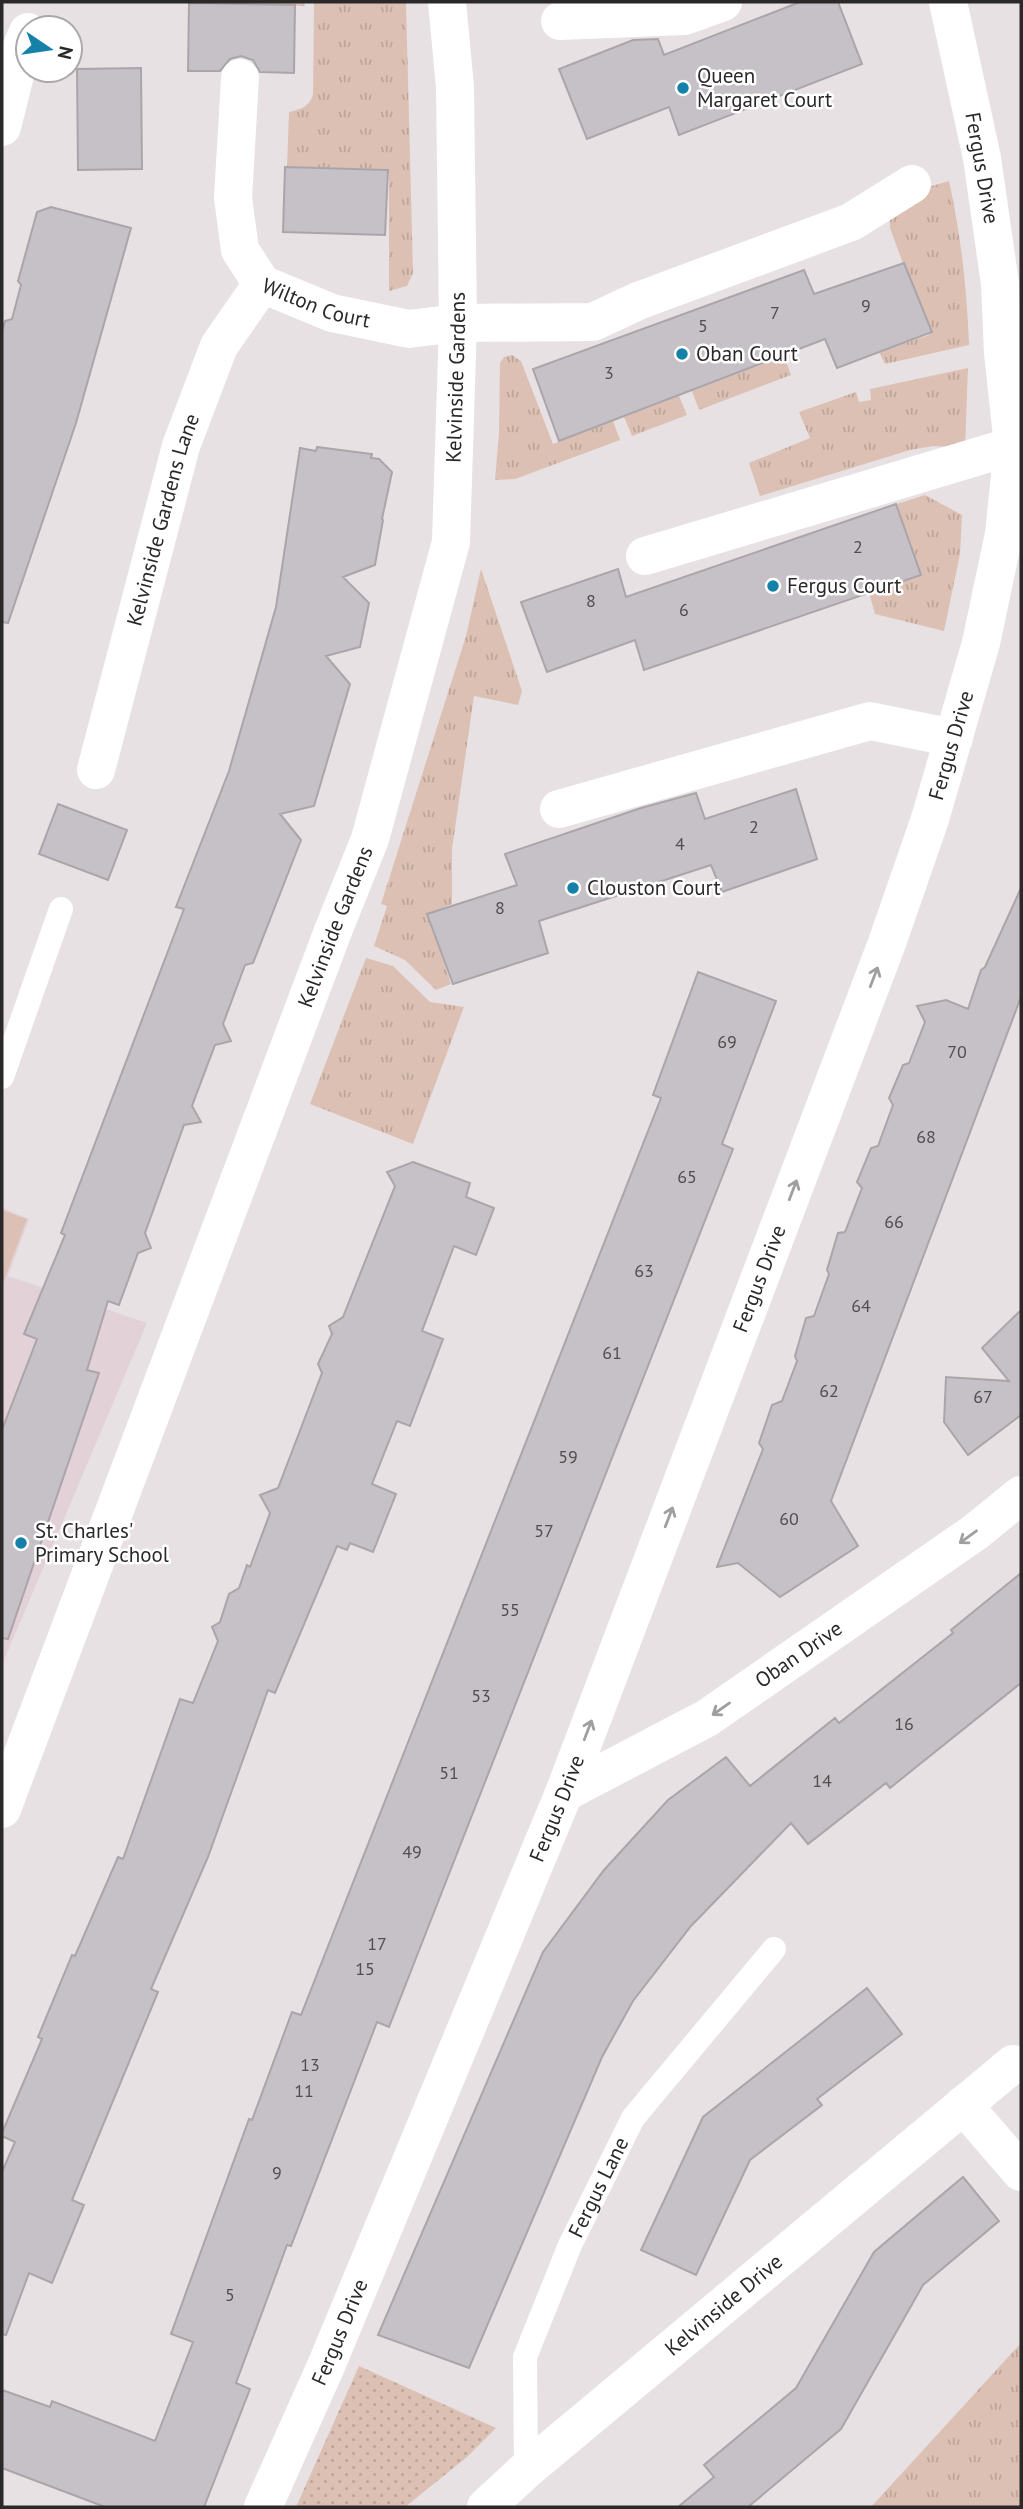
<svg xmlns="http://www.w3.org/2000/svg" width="1023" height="2509" viewBox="0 0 1023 2509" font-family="'PT Sans',sans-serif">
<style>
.built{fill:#e2d2d7}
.grass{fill:url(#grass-tufts)}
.park{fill:url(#park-dots)}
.garden{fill:#dcc0b3}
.building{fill:#c6c1c6;stroke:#aba5aa;stroke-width:2}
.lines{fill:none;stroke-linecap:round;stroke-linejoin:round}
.service{stroke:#fff;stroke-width:24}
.minor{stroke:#fff;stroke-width:38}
.oneway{stroke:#a09e9f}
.poi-dot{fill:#1581a9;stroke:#fff;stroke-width:2.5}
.labels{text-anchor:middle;stroke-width:5;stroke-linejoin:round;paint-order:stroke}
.number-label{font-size:18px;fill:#524e50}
.poi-label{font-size:21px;fill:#2b2829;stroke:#fff;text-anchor:start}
.street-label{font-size:21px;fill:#2b2829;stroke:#fff}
</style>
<defs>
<pattern id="grass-tufts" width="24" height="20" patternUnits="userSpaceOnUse" patternTransform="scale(1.75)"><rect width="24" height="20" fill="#dcc0b3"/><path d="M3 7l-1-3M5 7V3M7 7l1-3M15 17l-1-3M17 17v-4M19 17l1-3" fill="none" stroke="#bda59a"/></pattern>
<pattern id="park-dots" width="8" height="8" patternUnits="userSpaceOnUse" patternTransform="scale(1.75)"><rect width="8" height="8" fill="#dcc0b3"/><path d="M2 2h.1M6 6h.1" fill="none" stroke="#bda59a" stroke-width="1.8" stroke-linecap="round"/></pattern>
</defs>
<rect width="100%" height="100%" fill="#e8e1e3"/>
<path class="built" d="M2 1208 29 1219 8 1276 147 1323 2 1665Z"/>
<path class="grass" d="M189 2H304L305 6Z
M314 2H406L413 273 407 286 389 291V169L287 167 289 112C301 109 309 107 313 95Z
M949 181C961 236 967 289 969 345L885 364 879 352 929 335 890 228V217L908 193Z
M512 355 521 361 553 444 613 421 620 440 515 479 495 480 499 433 500 363 504 357Z
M784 356 791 375 699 410 692 391Z
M968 368 965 448 933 446 910 450 760 496 749 463 810 438 799 412 856 392 859 402 871 400 870 389Z
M679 396 687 415 632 436 624 417Z
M925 495 962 515 960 554 944 631 875 614 869 593 921 575 897 504Z
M481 569 522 691 518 705 474 696 452 849V904L428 914 451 984 436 990 405 960 374 946 387 906 381 904 466 636Z
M366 958 393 966 430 1002 464 1007 413 1144 310 1104Z
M1021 2343V2507H871Z"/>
<path class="park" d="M359 2366 496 2428 467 2457 405 2507H296Z"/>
<path class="garden" d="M2 1210 27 1219 2 1286Z"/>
<path class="building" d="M800 2H838L862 64 679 135 669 107 587 139 559 69 633 40 658 39 664 55Z
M189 3 295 5 294 73 260 72 253 60 241 56 230 59 220 71H188Z
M141 68 142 169 78 170 77 69Z
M285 167 388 170 385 235 283 232Z
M51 207 131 228 76 423 8 623 2 622V332L5 321 12 319 21 285 18 281 37 212Z
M904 263 932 332 837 368 825 339 559 441 533 369 804 270 814 294Z
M317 447 372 454 371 458 379 459 392 472 382 519 383 520 375 565 343 577 369 603 360 647 326 656 350 684 314 806 280 814 301 840 253 963 245 965 223 1024 231 1041 215 1045 192 1106 201 1122 184 1125 145 1233 151 1248 138 1253 119 1305 108 1301 87 1370 99 1373 8 1639 2 1638V1430L37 1339 24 1334 65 1235 61 1233 184 909 176 907 229 771 276 607 300 448 316 451Z
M896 504 921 575 644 670 635 640 547 672 521 602 618 569 626 597Z
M796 789 817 859 722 892 711 865 539 921 548 953 453 984 427 914 517 885 505 854 641 808 696 793 705 819Z
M58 804 127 830 108 880 39 854Z
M1021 888V997L831 1501 858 1546 780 1597 738 1563 717 1567 763 1449 759 1443 772 1405 782 1401 797 1361 795 1356 806 1318 814 1316 829 1274 827 1270 838 1233 845 1232 862 1188 857 1182 871 1148 878 1146 893 1105 889 1098 903 1065 909 1063 925 1022 917 1006 946 1000 968 1009 981 970 985 967Z
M698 972 776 1001 722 1144 733 1149 389 2027 377 2022 291 2246 287 2245 236 2383 250 2389 204 2507H105L2 2468V2390L50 2407 52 2401 155 2441 193 2342 171 2334 249 2119 252 2120 292 2012 301 2015 661 1098 653 1095Z
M413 1162 470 1183 466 1197 494 1208 476 1255 454 1246 422 1331 443 1339 410 1426 397 1421 372 1484 396 1494 373 1552 350 1543 347 1550 337 1546 275 1693 268 1690 208 1857 151 1989 158 1992 72 2200 84 2205 52 2283 29 2273 6 2335 2 2334V2172L15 2142 2 2136V2133L42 2039 38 2037 72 1955 75 1956 118 1857 123 1859 180 1699 193 1703 218 1641 212 1627 220 1622 229 1594 239 1588 247 1565 250 1567 270 1513 260 1495 278 1488 322 1373 318 1364 332 1334 329 1326 343 1317 395 1186 387 1172Z
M1021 1310V1415L968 1455 944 1422 946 1377 1009 1381 982 1348Z
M1021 1573V1683L890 1788 886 1783 808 1844 791 1823 691 1926 633 2001 602 2057 469 2368 378 2335 543 1952 604 1870 668 1800 726 1757 750 1786 835 1718 839 1723 953 1633 951 1630Z
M867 1988 902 2034 817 2099 822 2105 750 2160 696 2275 641 2250 703 2117Z
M963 2177 999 2221 923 2285 841 2429 748 2507H678L714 2477 704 2465 796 2388 874 2252Z"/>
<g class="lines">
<g class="service">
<path d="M2 1077 61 909"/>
<path id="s1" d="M526 2470 525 2357 570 2245 633 2118 774 1949"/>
</g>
<g class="minor">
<path d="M560 21 684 16 723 2"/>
<path id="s2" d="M240 78 233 198 240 250 262 284 332 313 409 329 458 323 593 322 638 301 851 222 912 184"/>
<path d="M2 127 23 43 28 32"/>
<path d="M645 556 1013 446"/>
<path id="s3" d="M96 770 181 446 219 346 262 284"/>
<path d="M559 809 870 721 954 738"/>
<path id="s4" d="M564 1793 707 1718 974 1533 1021 1495"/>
<path id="s5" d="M2 1809 333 931 370 839 451 542 458 323 455 87 447 2"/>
<path d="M963 2105 1021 2172"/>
<path id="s6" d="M263 2507 326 2366 564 1793 887 943 930 819 981 643 1004 534 1013 446 1003 353 1000 284 982 158 948 2"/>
<path id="s7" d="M486 2507 526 2470 1013 2064"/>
</g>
</g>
<defs><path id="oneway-shaft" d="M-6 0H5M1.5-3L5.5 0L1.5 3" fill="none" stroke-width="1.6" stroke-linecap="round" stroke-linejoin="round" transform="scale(1.75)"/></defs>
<g class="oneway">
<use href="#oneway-shaft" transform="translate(874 977) rotate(-69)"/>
<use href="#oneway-shaft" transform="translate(793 1190) rotate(-69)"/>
<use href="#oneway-shaft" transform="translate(669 1517) rotate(-69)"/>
<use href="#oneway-shaft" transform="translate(968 1537) rotate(144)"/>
<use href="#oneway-shaft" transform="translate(721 1709) rotate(145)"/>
<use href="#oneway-shaft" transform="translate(588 1730) rotate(-69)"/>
</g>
<g class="poi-dot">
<circle cx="683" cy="88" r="7"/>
<circle cx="682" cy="354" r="7"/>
<circle cx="773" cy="586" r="7"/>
<circle cx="573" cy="888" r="7"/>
<circle cx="21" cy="1543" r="7"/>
</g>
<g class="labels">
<g class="number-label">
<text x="866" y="312">9</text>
<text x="775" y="319">7</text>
<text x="703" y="332">5</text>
<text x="609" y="379">3</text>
<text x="858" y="553">2</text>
<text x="591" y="607">8</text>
<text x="684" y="616">6</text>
<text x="754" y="833">2</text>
<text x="680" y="850">4</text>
<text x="500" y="914">8</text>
<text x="727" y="1048">69</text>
<text x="957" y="1058">70</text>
<text x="926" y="1143">68</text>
<text x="687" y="1183">65</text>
<text x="894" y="1228">66</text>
<text x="644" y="1277">63</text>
<text x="861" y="1312">64</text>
<text x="612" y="1359">61</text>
<text x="829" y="1397">62</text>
<text x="983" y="1403">67</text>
<text x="568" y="1463">59</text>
<text x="789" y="1525">60</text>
<text x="544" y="1537">57</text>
<text x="510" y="1616">55</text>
<text x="481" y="1702">53</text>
<text x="904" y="1730">16</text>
<text x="449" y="1779">51</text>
<text x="822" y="1787">14</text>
<text x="412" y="1858">49</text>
<text x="377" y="1950">17</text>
<text x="365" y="1975">15</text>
<text x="310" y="2071">13</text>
<text x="304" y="2097">11</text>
<text x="277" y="2179">9</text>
<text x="230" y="2301">5</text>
</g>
<g class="poi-label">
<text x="697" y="83">Queen<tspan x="697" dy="24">Margaret Court</tspan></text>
<text x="696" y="361">Oban Court</text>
<text x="787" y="593">Fergus Court</text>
<text x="587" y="895">Clouston Court</text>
<text x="35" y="1538">St. Charles'<tspan x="35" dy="24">Primary School</tspan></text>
</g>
<g class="street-label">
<text transform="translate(982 168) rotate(80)" y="7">Fergus Drive</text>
<text dy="7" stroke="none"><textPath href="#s2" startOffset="271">Wilton Court</textPath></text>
<text dy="7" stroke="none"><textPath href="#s5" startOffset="1510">Kelvinside Gardens</textPath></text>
<text dy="7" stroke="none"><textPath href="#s3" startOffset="259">Kelvinside Gardens Lane</textPath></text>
<text dy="7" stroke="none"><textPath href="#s6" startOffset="1892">Fergus Drive</textPath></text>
<text dy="7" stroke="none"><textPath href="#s5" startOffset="943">Kelvinside Gardens</textPath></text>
<text dy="7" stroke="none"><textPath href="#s6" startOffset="1325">Fergus Drive</textPath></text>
<text dy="7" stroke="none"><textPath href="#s4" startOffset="273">Oban Drive</textPath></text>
<text dy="7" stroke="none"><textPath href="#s6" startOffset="758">Fergus Drive</textPath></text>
<text dy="7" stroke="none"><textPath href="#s1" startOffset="298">Fergus Lane</textPath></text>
<text dy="7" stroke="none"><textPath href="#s7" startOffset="312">Kelvinside Drive</textPath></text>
<text dy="7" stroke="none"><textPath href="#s6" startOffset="191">Fergus Drive</textPath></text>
</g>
</g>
<rect width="1023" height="2509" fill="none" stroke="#2b2829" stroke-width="7"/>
<g transform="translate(49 49) rotate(103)"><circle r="33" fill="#ffffff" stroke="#aaa9a9" stroke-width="2"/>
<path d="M0-5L12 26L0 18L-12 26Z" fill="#1581a9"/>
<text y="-10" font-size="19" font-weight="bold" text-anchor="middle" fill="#2b2829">N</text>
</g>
</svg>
